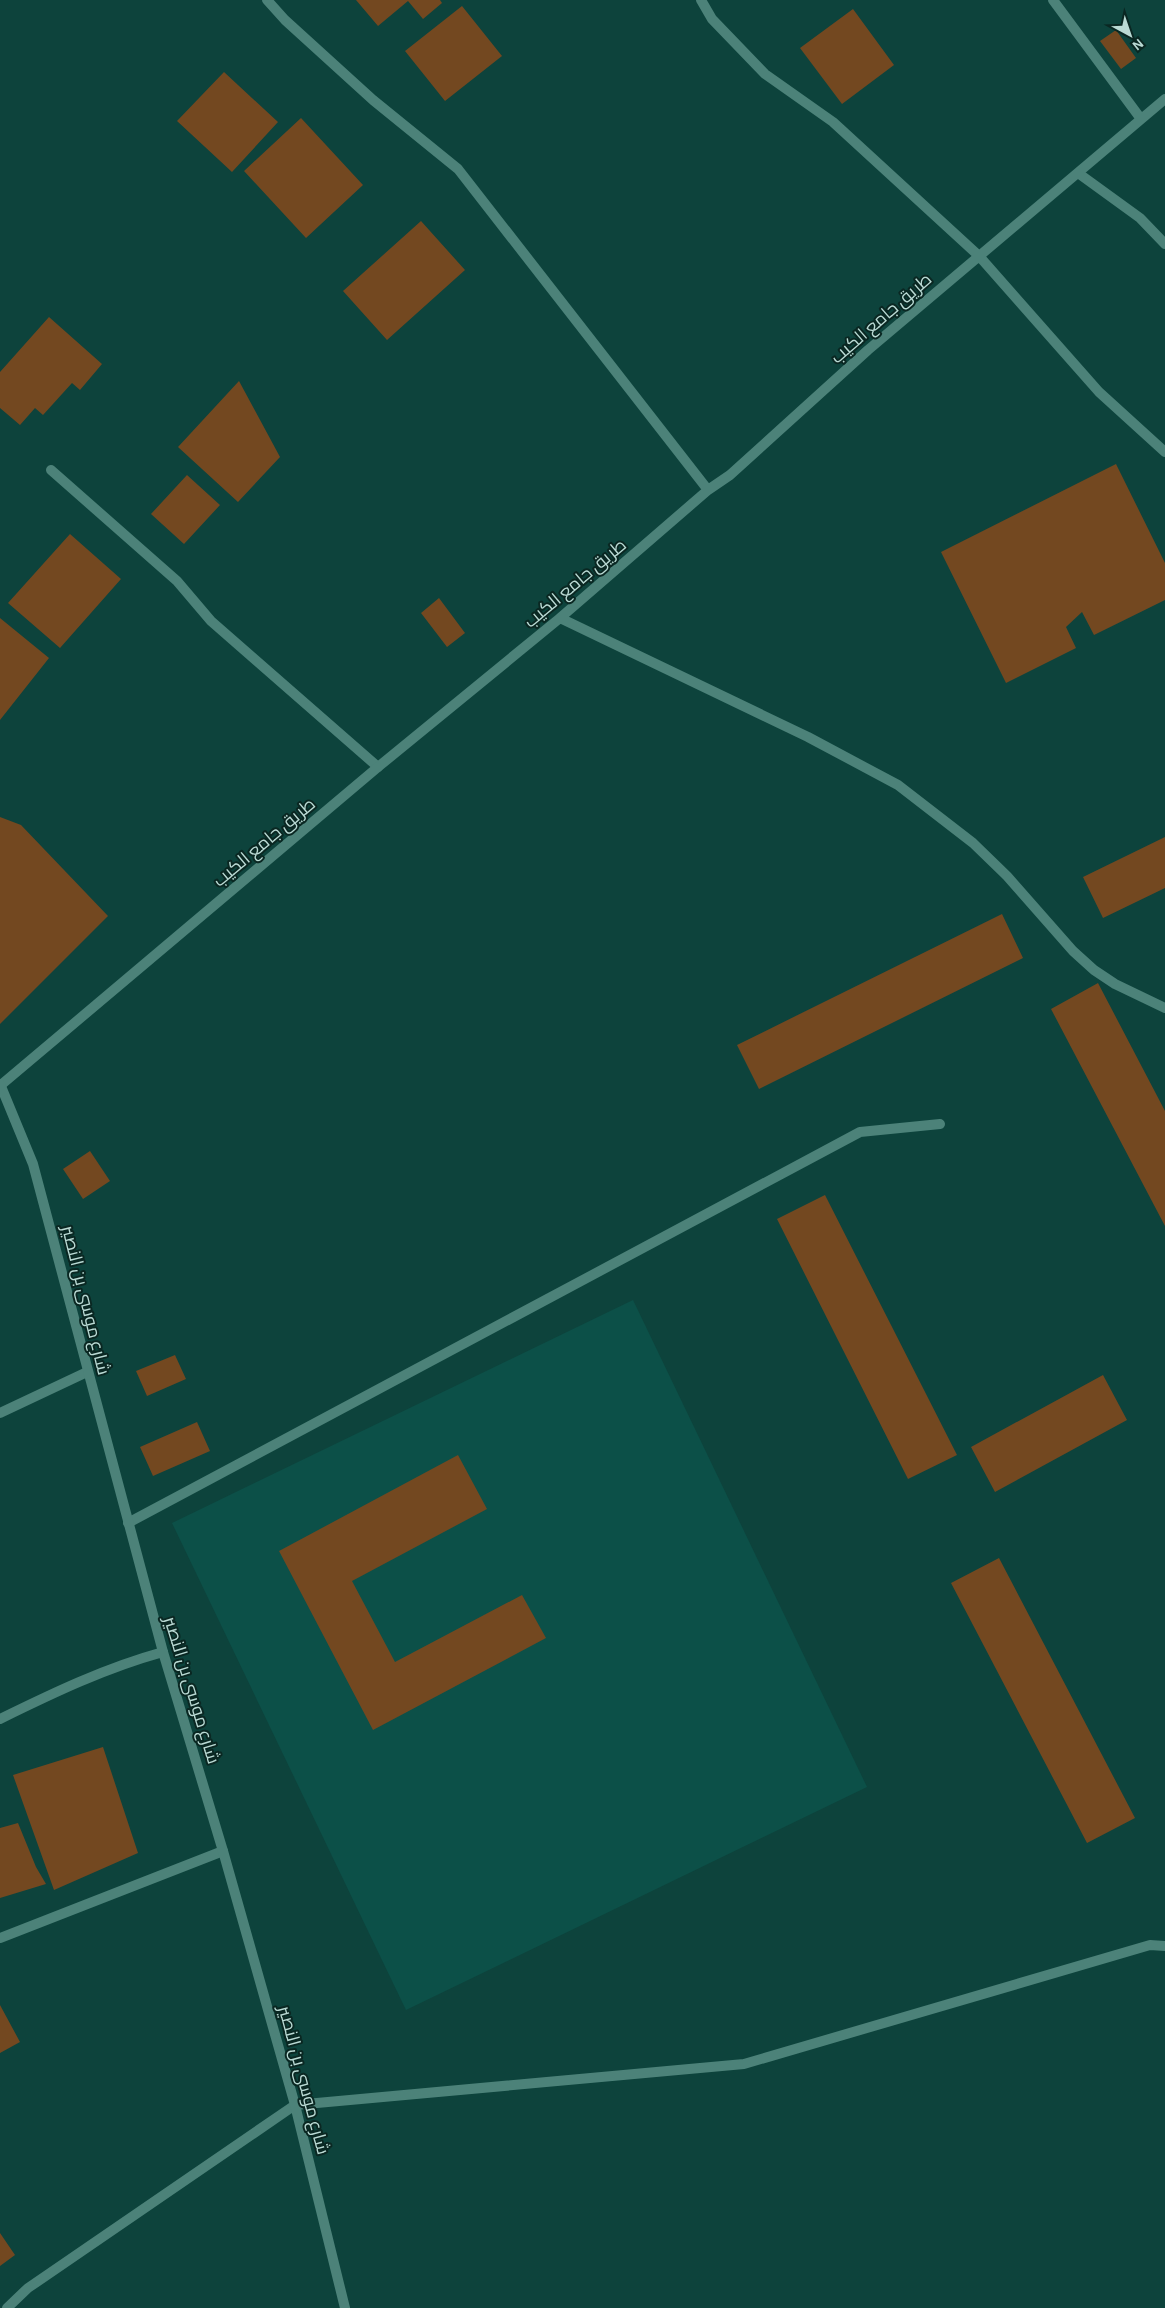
<svg xmlns="http://www.w3.org/2000/svg" width="1165" height="2308" viewBox="0 0 1165 2308" font-family="'Alegreya Sans',Cairo,sans-serif">
<style>
.built{fill:#0c5048}
.building{fill:#734820}
.lines{fill:none;stroke-linecap:round;stroke-linejoin:round}
.service{stroke:#4c8279;stroke-width:10}
.minor{stroke:#4c8279;stroke-width:10}
.tertiary{stroke:#4c8279;stroke-width:10}
.labels{text-anchor:middle;stroke-width:4;stroke-linejoin:round;paint-order:stroke}
.street-label{font-size:18px;fill:#badad4;stroke:#0a2722}
</style>
<rect width="100%" height="100%" fill="#0d433c"/>
<path class="built" d="M633 1300 867 1787 406 2010 172 1523Z"/>
<path class="building" d="M356 0H440L442 3 423 19 408 1 378 26Z
M462 6 502 56 445 101 405 51Z
M853 9 894 65 842 104 800 48Z
M1116 30 1136 58 1121 69 1100 41Z
M224 72 278 122 232 172 177 121Z
M301 118 363 185 306 238 244 171Z
M421 221 465 270 387 340 343 291Z
M49 317 102 364 80 390 72 383 43 415 35 408 20 425 0 408V372Z
M239 381 280 457 238 502 178 447Z
M1116 464 1165 563V600L1094 635 1082 612 1066 627 1076 648 1006 683 941 552Z
M187 475 220 505 184 544 151 514Z
M70 534 121 579 60 648 8 603Z
M439 598 465 633 447 647 421 613Z
M0 618 49 658 0 720Z
M0 817 21 825 108 916 0 1024Z
M1165 837V888L1103 918 1083 877Z
M1002 914 1023 958 759 1089 737 1045Z
M1098 983 1165 1111V1226L1051 1009Z
M90 1151 110 1181 83 1199 63 1169Z
M825 1195 957 1455 908 1479 777 1219Z
M175 1355 186 1379 147 1396 136 1371Z
M1103 1375 1127 1420 995 1492 971 1447Z
M197 1422 210 1451 153 1476 140 1447Z
M458 1455 487 1509 352 1581 395 1662 522 1595 546 1638 373 1730 279 1551Z
M999 1558 1135 1818 1087 1843 951 1583Z
M103 1747 138 1853 54 1890 13 1775Z
M18 1823 36 1867 46 1884 0 1898V1828Z
M0 2005 20 2042 0 2053Z
M0 2233 15 2255 0 2266Z"/>
<g class="lines">
<path class="service" d="M51 470 177 581 211 621 378 767"/>
<path class="minor" d="M267 0 285 20 373 100 458 169 708 490
M701 0 712 19 765 74 833 122 979 256 1099 392 1165 452
M1053 0 1141 119
M1078 173 1140 218 1165 244
M560 618 808 737 898 785 973 843 1007 876 1073 951 1094 970 1115 984 1165 1008
M1 1085 378 767 560 618 708 490 730 475 868 350 1165 99
M0 1413 87 1372
M128 1523 860 1132 940 1124
M0 1719C53 1693 105 1668 163 1652
M0 1938 223 1851
M7 2308 28 2288 295 2105 744 2064 1150 1945 1165 1946"/>
<path class="tertiary" d="M0 1084 33 1164 163 1652 223 1851 295 2105 345 2308"/>
</g>
<g class="labels">
<g class="street-label">
<text transform="translate(881 318) rotate(-41)" y="6">طريق جامع الكيب</text>
<text transform="translate(575 583) rotate(-40)" y="6">طريق جامع الكيب</text>
<text transform="translate(264 842) rotate(-40)" y="6">طريق جامع الكيب</text>
<text transform="translate(86 1300) rotate(76)" y="6">شارع موسى بن النصير</text>
<text transform="translate(192 1690) rotate(73)" y="6">شارع موسى بن النصير</text>
<text transform="translate(304 2080) rotate(75)" y="6">شارع موسى بن النصير</text>
</g>
</g>
<g transform="translate(1130 35) rotate(140)" stroke="#0a2722" stroke-width="4" paint-order="stroke">
<path d="M0-4L9 19L0 12L-9 19Z" fill="#badad4"/>
<text y="-8" font-size="14" font-weight="bold" text-anchor="middle" fill="#badad4">N</text>
</g>
</svg>
